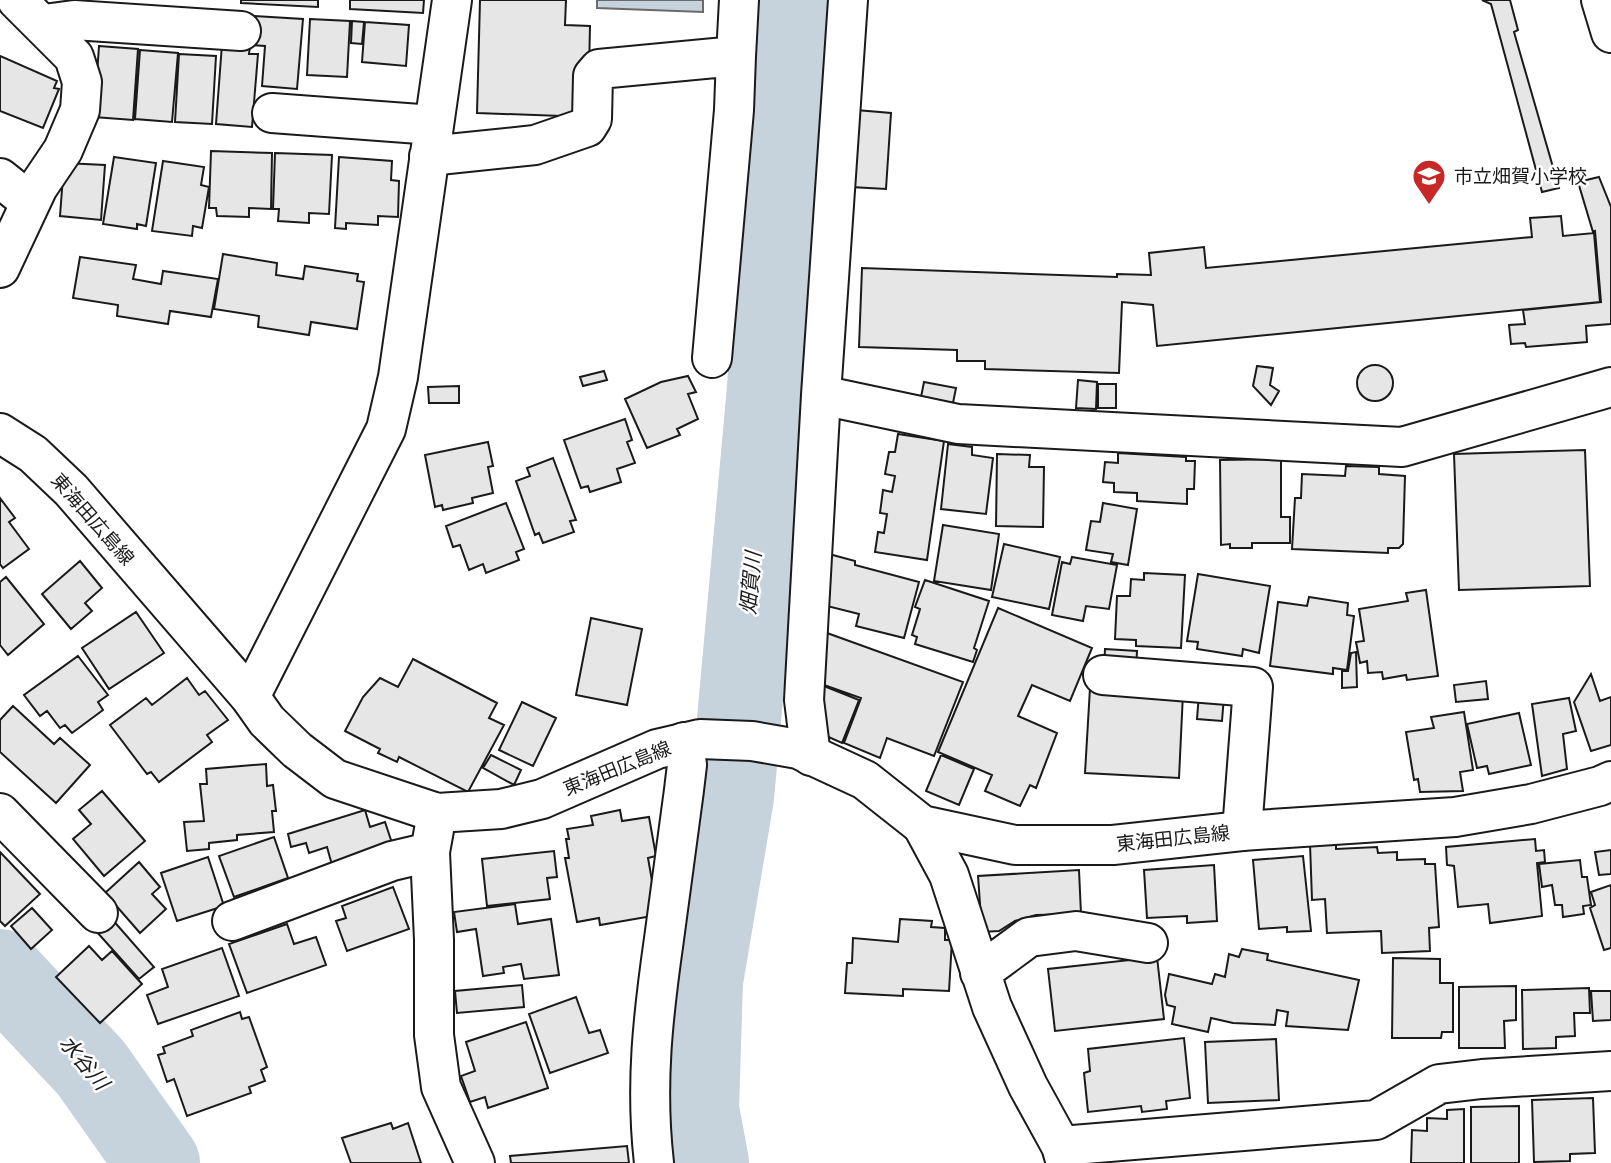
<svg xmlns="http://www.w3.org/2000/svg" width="1611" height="1163" viewBox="0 0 1611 1163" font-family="'Public Sans','Noto Sans JP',sans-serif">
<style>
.water{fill:#c6d2dc;stroke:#6a6a6a;stroke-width:2}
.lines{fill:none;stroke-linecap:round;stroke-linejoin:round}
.river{stroke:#c6d2dc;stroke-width:84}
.building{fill:#e6e6e6;stroke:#1a1a1a;stroke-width:2}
.minor-casing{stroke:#1a1a1a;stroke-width:42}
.major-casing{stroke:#1a1a1a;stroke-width:42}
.minor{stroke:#fff;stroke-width:38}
.major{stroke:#fff;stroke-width:38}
.labels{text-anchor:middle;stroke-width:5;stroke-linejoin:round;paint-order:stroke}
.poi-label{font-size:19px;fill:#1a1a1a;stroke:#fff;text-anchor:start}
.street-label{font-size:19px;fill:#1a1a1a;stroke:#fff}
.water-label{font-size:21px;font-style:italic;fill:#1a1a1a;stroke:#fff}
</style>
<rect width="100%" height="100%" fill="#fff"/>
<path class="water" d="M597 0H703V12L597 8Z"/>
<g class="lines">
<path class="river" d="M0 971 91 1068 158 1163
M707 1163 697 1109 701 981 732 797 768 399 792 104 795 0"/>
</g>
<path class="building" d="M241 0H318V7L241 3Z
M350 0H424L423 13 350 9Z
M480 0H566L565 25 590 26 588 117 477 113Z
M1482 0H1510L1518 30 1514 32 1559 188 1542 192 1491 4Z
M254 16 303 19 297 89 262 86 265 46 252 45Z
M310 19 350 21 347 77 307 75Z
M352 21 364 22 362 44 351 43Z
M365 22 409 25 406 66 362 62Z
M222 44 250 46 249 54H258L252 127 216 124Z
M99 46 138 49 133 120 94 117Z
M140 50 178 53 172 122 135 119Z
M179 54 216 56 212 124 175 122Z
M0 56 57 81 54 88 59 89 43 128 0 111Z
M856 110 891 113 886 189 851 187Z
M211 151 272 153 271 209 249 208V217L217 216 216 208H209Z
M275 153 332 155 329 214 309 213V223L278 221 279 209H273Z
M114 157 156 163 146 226 137 224V229L103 224Z
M339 157 392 161 391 180 399 181 398 217 378 216V225L346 223V229L335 228Z
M163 161 204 167 201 185 209 187 202 228 193 226 192 236 152 231Z
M64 163 105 165 101 220 60 216Z
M1599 177 1611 207V324L1586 326 1587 342 1526 347 1525 343 1511 344 1509 325 1525 324 1523 310 1601 302 1595 231 1593 232 1578 182Z
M1561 216 1563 236 1594 233 1600 302 1157 346 1153 305 1122 302 1119 373 985 369V361H957V350L859 347 862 268 1117 277V274L1151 275 1149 253 1204 247 1206 268 1532 237 1530 218Z
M223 254 277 263 276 275 303 279 305 266 358 274 357 281 364 282 357 329 311 322 309 335 258 327 259 316 214 309Z
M80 257 136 265 133 279 161 284 163 271 218 279 211 317 170 311 168 324 117 316 118 305 73 298Z
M1357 383a18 18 0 1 1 36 0a18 18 0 1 1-36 0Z
M1257 366 1273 368 1270 385 1279 391 1271 405 1253 386Z
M604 371 607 380 583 386 580 377Z
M688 376 696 392 688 394 698 419 677 429 680 435 647 448 625 399 661 382Z
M1078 380 1097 382 1096 409 1076 408Z
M924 382 956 388 953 403 921 397Z
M1098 384H1116V408H1098Z
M459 386V403H429L428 387Z
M625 419 632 440 627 442 635 463 617 469 621 482 590 492 588 486 581 488 564 440Z
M898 434 944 441 927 560 875 552 878 532 884 533 887 514 880 513 883 490 892 492 895 476 885 474 889 452H895Z
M488 442 493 466 488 467 493 493 472 498 473 503 443 510 442 505 435 507 425 455Z
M948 444 972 447V455L993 458 986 514 941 509Z
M1585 450 1590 586 1459 590 1454 454Z
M1118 453 1186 457V461H1195L1194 489H1187V504L1137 501V493L1114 492V483L1103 482 1105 462 1118 463Z
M997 454 1030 455 1029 467H1044L1043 527 996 526Z
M553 458 576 520 570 521 574 532 543 543 539 533 535 535 516 481 530 476 527 468Z
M1281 459V517H1290V543H1252V548H1230V544L1221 545 1220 460Z
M1346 466 1379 467V474L1405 476 1403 544 1399 548H1388V553L1292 549 1295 498H1301L1302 474 1345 476Z
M0 498 15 518 9 522 29 549 3 568 0 564Z
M506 503 524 549 516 552 519 560 486 573 483 564 469 570 460 545 453 547 446 526Z
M1103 503 1137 509 1128 565 1111 562 1113 554 1086 550 1091 521 1100 522Z
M943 525 999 534 991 590 934 581Z
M1004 544 1060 557 1049 609 992 597Z
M818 551 855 561V565L919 582 904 638 856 626 859 614 827 606Z
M1072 557 1117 565 1109 609 1086 606 1083 621 1052 615 1062 562 1070 564Z
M80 561 102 588 85 603 92 611 71 629 42 594Z
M1144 573 1185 575 1181 648 1136 646V640L1115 639 1117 596H1130L1131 579 1144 580Z
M1198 574 1270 586 1259 653 1243 649 1242 656 1197 649 1198 642 1187 641Z
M6 577 44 624 8 655 0 645V582Z
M925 580 989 601 974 648 977 650 973 662 915 644 917 637 912 635 920 609 915 607Z
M1426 590 1438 676 1407 680 1406 675 1383 679 1382 672 1368 673 1367 661 1360 663 1356 642 1364 641 1359 609 1408 601 1406 593Z
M1309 597 1348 603 1347 615 1354 616 1347 670 1333 668V674L1270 666 1278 602 1307 606Z
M998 608 1092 648 1070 701 1032 685 1018 716 1057 733 1036 788 1030 785 1020 806 985 791 992 775 938 752Z
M136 612 164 653 109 689 82 648Z
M591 618 642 629 627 705 576 695Z
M827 633 963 682 934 756 887 738 880 758 844 743 861 698 824 685Z
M1105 649 1137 651 1136 670 1104 667Z
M1356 652 1357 687 1342 688V671H1348L1351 653Z
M78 656 108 695 98 702 103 710 72 733 65 725 60 728 47 711 40 716 24 695Z
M413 659 497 703 489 718 504 725 468 792 399 757 397 762 378 753 380 749 345 731 363 697 380 678 398 687Z
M1591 674 1600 701 1611 697V745L1591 751 1574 702Z
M187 678 199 695 205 691 228 720 207 735 212 742 159 782 151 772 147 774 110 725 146 698 152 705Z
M1486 681 1488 699 1456 702 1454 685Z
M824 686 859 700 842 743 824 735 821 723Z
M1090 688 1183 693 1179 778 1085 773Z
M1199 694 1224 696 1222 721 1197 719Z
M1569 698 1576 731 1563 734 1567 769 1542 776 1532 704Z
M522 702 556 718 533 766 499 750Z
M13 706 54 744 60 738 90 765 56 803 0 752V720Z
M1464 712 1473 770 1460 772 1463 791 1420 792 1418 779 1414 780 1406 732 1434 728 1431 717Z
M1519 713 1531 765 1489 774 1487 766 1477 768 1467 724Z
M491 755 521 770 514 785 483 768Z
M941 755 974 769 959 805 926 791Z
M266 764 267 786 273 785 276 811H272L274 832 237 835V840L209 843V849L187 851 184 822 204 821 200 784H207L206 769Z
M102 791 145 841 104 876 73 839 91 824 79 810Z
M365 810 370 827 385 822 393 846 332 865 327 847 309 853 306 843 291 847 288 834Z
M620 810 622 821 649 817 656 856 648 858 658 915 600 925 599 918 577 922 565 858H569L566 839H569L567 829 593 825 591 816Z
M274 837 288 878 234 897 219 856Z
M1535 839 1536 851 1544 850 1545 862 1537 863 1542 916 1490 923 1488 904 1458 907 1454 866 1447 865 1446 847Z
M1336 842V849L1377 847 1378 853 1397 852V860L1425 859V864H1435L1439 927 1429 928 1430 951 1382 953 1381 931 1327 933 1325 899 1312 900 1310 844Z
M1611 850V874L1599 875 1595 852Z
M554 851 557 877 547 878 550 899 487 906 482 859Z
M0 852 40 894 5 926 0 921Z
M1303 856 1311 931 1287 932V927L1259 929 1253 860Z
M208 857 224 906 177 921 161 873Z
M1580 860 1582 877H1587L1591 905 1583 906 1584 914 1563 917 1562 905H1555L1552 885 1542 887 1539 864Z
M139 862 160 887 152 894 166 909 140 933 105 893Z
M1214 865 1217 921 1187 923V916L1147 918 1144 870Z
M1079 870 1081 914 1036 915 1015 921 999 931 982 932 978 876Z
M1611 885V948L1604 950 1590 908 1595 905 1591 892Z
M393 887 409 929 347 951 336 921 346 918 342 906Z
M515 904 518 924 551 919 559 975 524 979 521 964 503 967 504 973 483 976 476 929 457 932 454 912Z
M32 908 52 930 31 949 11 926Z
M111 918 154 967 139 979 96 931Z
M900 919 932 921 931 927 945 928V940H952L949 991 903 989V996L845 993 847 963H852L853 938 898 942Z
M287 924 294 944 316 937 326 965 247 993 229 944Z
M89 946 102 960 112 951 142 984 100 1023 56 977Z
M222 948 239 996 158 1024 147 995 168 987 162 969Z
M1242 949 1268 954 1267 960 1359 980 1348 1030 1286 1026 1288 1012 1277 1010 1275 1025 1233 1023 1211 1018 1208 1032 1172 1024 1175 1007 1167 1005 1165 995 1169 974 1212 984 1215 974 1225 977 1229 954 1239 957Z
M1157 957 1164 1019 1055 1031 1048 969Z
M1393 958 1440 959V983H1453V1032H1442L1441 1038H1392Z
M522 985 524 1007 457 1013 455 991Z
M1516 986V1020L1504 1021 1505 1048H1459V987Z
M1589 988 1590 1013H1574L1575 1036 1556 1037V1048L1523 1049 1522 990Z
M1591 991H1611V1020L1593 1021Z
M576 997 589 1033 600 1030 608 1053 550 1073 529 1014Z
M240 1012 242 1019 249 1017 267 1067 261 1070 265 1081 249 1087 251 1093 187 1116 174 1079 167 1082 158 1055 165 1053 163 1047 193 1036 191 1030Z
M526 1022 548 1088 488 1108 485 1097 470 1102 461 1076 475 1071 466 1042Z
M1184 1038 1190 1098 1166 1101 1167 1109 1142 1112 1141 1106 1088 1112 1084 1073 1090 1071 1088 1049Z
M1276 1039 1279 1100 1208 1103 1205 1042Z
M1593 1098 1595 1153 1570 1154V1161L1534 1162 1532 1100Z
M1519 1106V1163H1471V1107Z
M1464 1109V1163H1411L1412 1130 1427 1131V1118L1447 1119V1110Z
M391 1123 393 1129 408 1123 421 1163H351L342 1138Z
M627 1146 629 1163H511L510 1156Z"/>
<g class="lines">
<defs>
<path id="minor" d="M44 24 74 20 241 31
M272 113 433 125
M429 156 535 145 587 127 592 119 593 76 599 69 736 56 739 0
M0 178 30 202
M0 268 38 187 63 150 80 110 82 82 74 57 17 0
M712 358 734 110 736 56
M821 395 958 424 1402 447 1611 387
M1103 675 1253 687 1242 831
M250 697 386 429 398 377 452 0
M811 756 804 700 821 395 848 0
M0 813 98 913
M437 813 430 852 434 940V1035L441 1087 475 1163
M922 825 949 875 992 1007 1028 1086 1061 1146 1066 1163
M232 921 392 861 430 852
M980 973 1029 937 1076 931 1148 943
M1061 1146 1376 1120 1439 1084 1482 1079 1611 1071
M654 1163C645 1085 653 1016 664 939 671 889 677 839 684 790L687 765 684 742"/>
<path id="major" d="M1601 0 1611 33
M0 433 33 454 71 490 250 697 267 721 297 750 335 779 437 813 501 809 542 799 657 749 700 739 752 741 798 749 865 780 922 825 1015 845H1113L1242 831 1455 817 1531 804 1600 786 1611 781"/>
</defs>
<use href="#minor" class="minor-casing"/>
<use href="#major" class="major-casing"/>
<use href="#minor" class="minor"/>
<use href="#major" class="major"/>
</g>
<defs>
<symbol id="school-pin" viewBox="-11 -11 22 30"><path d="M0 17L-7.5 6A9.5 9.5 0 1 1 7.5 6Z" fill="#c62828" stroke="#fff"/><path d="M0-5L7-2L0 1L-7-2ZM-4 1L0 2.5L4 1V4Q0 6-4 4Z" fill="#fff"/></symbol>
</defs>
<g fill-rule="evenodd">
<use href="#school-pin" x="1410" y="157" width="38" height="52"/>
</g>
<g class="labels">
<g class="poi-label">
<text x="1454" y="183">市立畑賀小学校</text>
</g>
<g class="street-label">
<text transform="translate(93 519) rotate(49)" y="7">東海田広島線</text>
<text transform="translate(617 768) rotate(-22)" y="7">東海田広島線</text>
<text transform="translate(1173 838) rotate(-6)" y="7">東海田広島線</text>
</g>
<g class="water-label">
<text transform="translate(751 583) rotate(-85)" y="7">畑賀川</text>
<text transform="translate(84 1063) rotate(50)" y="7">水谷川</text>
</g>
</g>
</svg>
